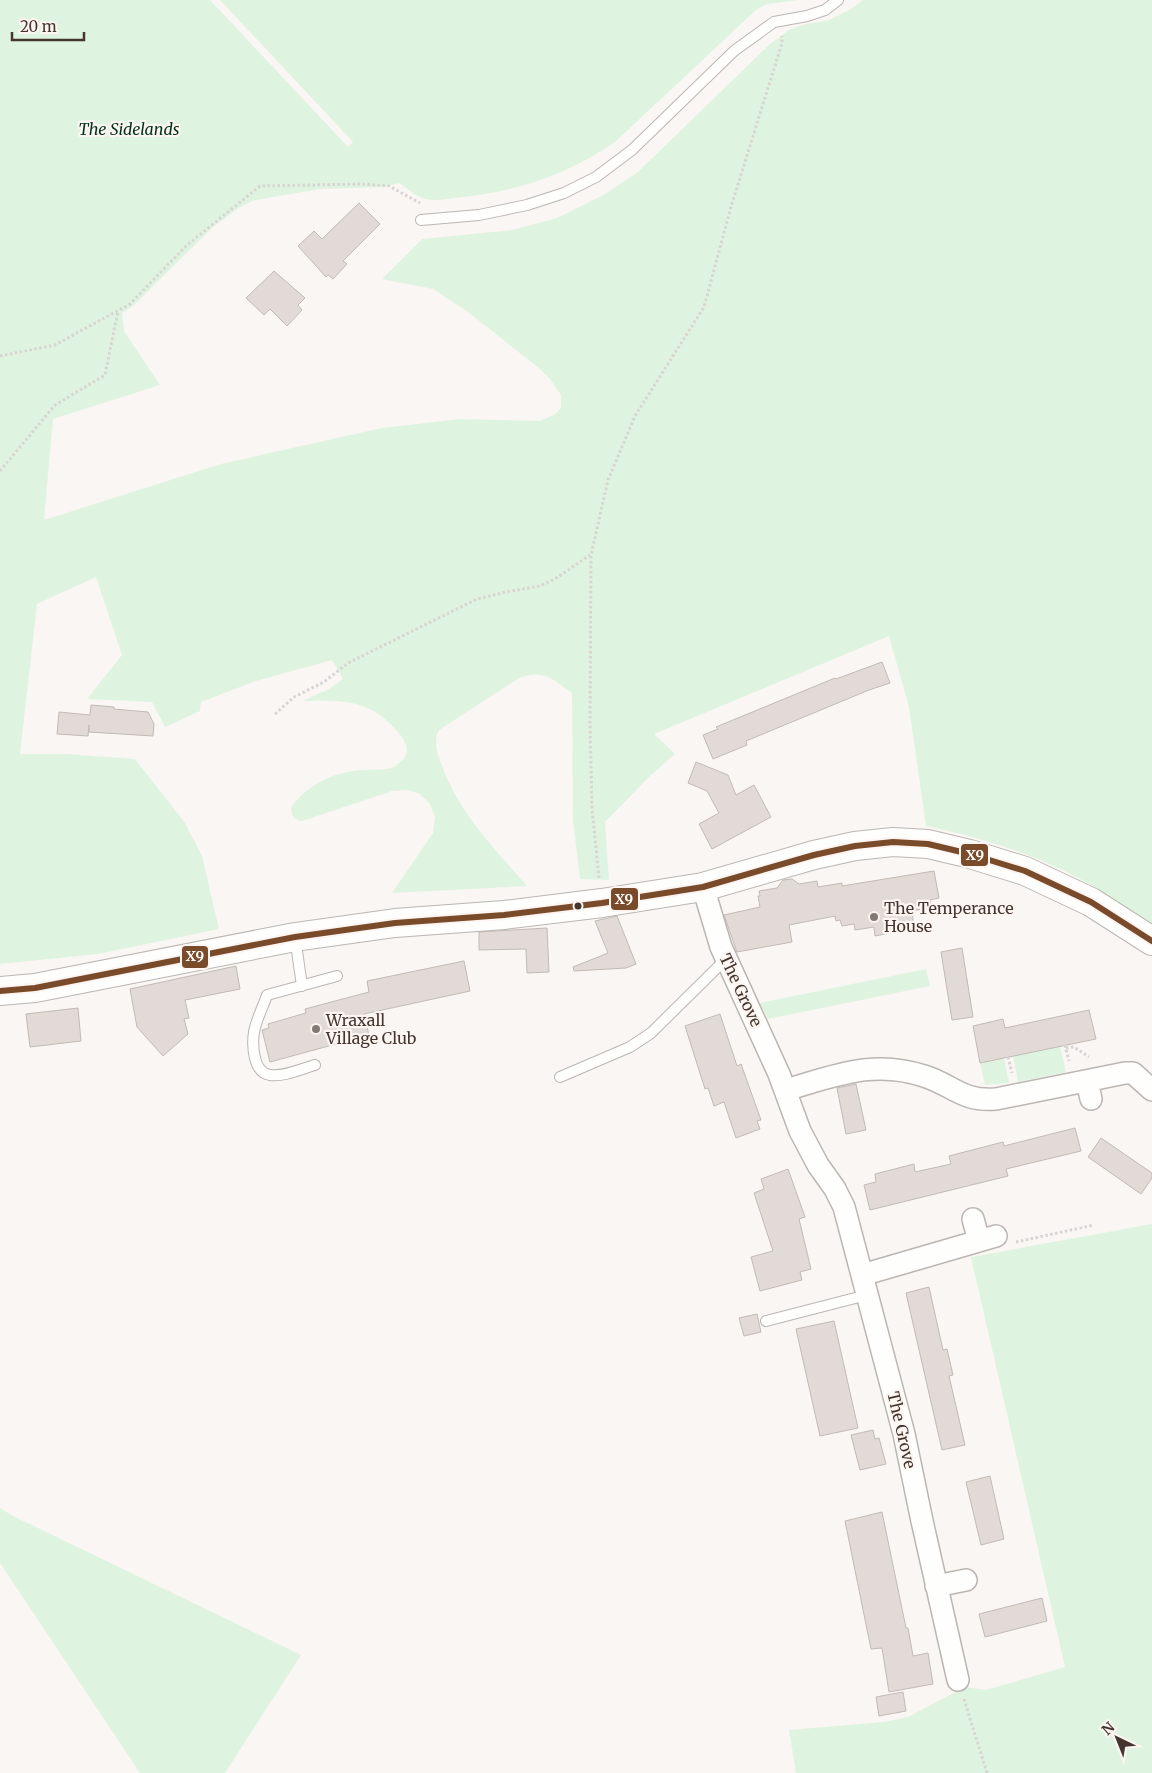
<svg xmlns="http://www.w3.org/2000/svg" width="1152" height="1773" viewBox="0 0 1152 1773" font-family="Merriweather,serif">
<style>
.green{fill:#dff4e0}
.building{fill:#e2dad6;stroke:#c1bab5}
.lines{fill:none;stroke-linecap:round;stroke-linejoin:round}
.lane-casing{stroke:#bcb6b1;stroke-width:12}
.street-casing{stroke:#bcb6b1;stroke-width:24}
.secondary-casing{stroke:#bcb6b1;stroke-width:30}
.path{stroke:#d7d4d3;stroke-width:3;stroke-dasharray:2.5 2.5;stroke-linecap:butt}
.lane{stroke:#fefefd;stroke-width:10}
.street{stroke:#fefefd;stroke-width:21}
.secondary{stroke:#fefefd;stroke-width:28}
.bus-1-casing{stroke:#fcf5f1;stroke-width:10}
.bus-1{stroke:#7a4b2a;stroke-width:6}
.bus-dot{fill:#44362f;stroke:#fcf5f1;stroke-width:2}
.poi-dot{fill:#837974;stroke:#fcf5f1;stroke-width:2}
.labels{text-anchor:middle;stroke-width:4.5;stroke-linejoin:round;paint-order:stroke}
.park-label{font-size:16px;font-style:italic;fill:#003412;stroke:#fcf5f1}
.poi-label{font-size:16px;fill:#44362f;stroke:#fcf5f1;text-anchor:start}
.street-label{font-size:16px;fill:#44362f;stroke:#fcf5f1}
.line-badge{stroke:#fcf5f1;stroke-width:2}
.badge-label{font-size:14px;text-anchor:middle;font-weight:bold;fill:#fff}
</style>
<rect width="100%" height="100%" fill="#f9f6f4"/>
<path class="green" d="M0 0H210L348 147 353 142 220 0H799L767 4 757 9 615 142C569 174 519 191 463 197 451 198 437 202 425 199 417 197 407 188 399 183L384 187 321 189 272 197 252 201 237 209 213 227 133 306 122 313 124 331 160 385 53 419 44 520 221 464 382 428 460 419 539 421 554 415 561 408V395L550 379 540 369 468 312 433 289 382 279 422 239 512 230 557 218 605 194 638 172 769 45 789 30 802 25 829 20 851 9 863 0H1152V925C1132 911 1112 898 1091 885 1041 856 983 838 926 826L909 707 889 636 654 734 675 754 650 776 605 822 609 880 580 879 573 820 572 693C552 679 544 669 519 678L439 730C433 741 437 752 441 763 458 812 494 848 527 886L392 893 433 833 435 817 430 804 420 794 408 790 392 791 302 821C294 820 292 816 291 808 306 785 334 772 362 770 371 769 385 771 393 767 395 767 397 764 399 763 418 749 398 731 386 720 363 699 332 700 303 701L329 689 343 679 332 660 256 681 201 702 200 711 165 727 152 702 87 699 122 655 96 577 37 604 20 754H66L135 759 185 823 202 856 219 929 98 954 0 964Z
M926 969 930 986 768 1019 760 1003Z
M1060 1046 1066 1072 1018 1082 1013 1056Z
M1004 1058 1009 1083 985 1085 980 1063Z
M1152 1224V1773H796L789 1730 884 1722 908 1717 965 1687 986 1690 1065 1667 971 1257Z
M0 1508 11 1515 301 1655 225 1773H140L0 1563Z"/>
<path class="building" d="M359 203 380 224 343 261 347 264 333 279 328 275 326 277 298 246 314 231 322 239Z
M274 271 305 298 298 305 302 310 287 326 270 309 264 315 246 298Z
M882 662 890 683 869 690 746 741 747 745 713 759 703 735 718 729 716 727 835 678 836 679Z
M91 705 114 707V709L148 712 154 724 153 736 89 732V725L88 736 57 734 59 712 90 715Z
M696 762 728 775 736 795 754 785 771 817 712 849 699 824 719 813 707 791 688 783Z
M934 871 939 898 930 900 932 907 912 911 914 928 875 936 874 927 855 930 854 924 842 926 840 920 836 921 835 916 789 925 792 942 737 952 724 915 760 907 758 896H760L759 891 777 888 783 880 792 879 799 884 817 881 818 887 842 883V886Z
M617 916 636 964 626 968 574 971 573 967 608 953 595 921Z
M547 928 549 972 527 973 526 949 479 950V932Z
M962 948 973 1017 952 1020 941 952Z
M464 961 470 991 364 1014 369 1035 270 1062 262 1030 269 1028 268 1024 306 1013 305 1009 369 992 367 981Z
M236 966 240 989 185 1000 189 1018 184 1019 188 1034 163 1056 137 1027 130 989Z
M78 1008 81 1041 30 1047 26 1014Z
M1089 1010 1096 1039 980 1063 973 1026 1003 1019 1005 1028Z
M720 1014 737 1066 741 1064 761 1120 757 1121 760 1129 736 1138 724 1102 714 1106 708 1088 705 1089 685 1026Z
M856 1084 866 1130 846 1134 837 1088Z
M1075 1128 1081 1151 1006 1169 1008 1176 870 1210 864 1185 876 1182 875 1174 914 1164 915 1172 951 1164 949 1156 1003 1142 1004 1146Z
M1101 1138 1152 1173V1178L1141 1194 1088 1157Z
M788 1169 805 1217 799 1219 811 1269 800 1272 802 1280 760 1291 751 1257 773 1251 754 1193 764 1189 761 1179Z
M929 1287 943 1350 947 1349 953 1375 949 1376 965 1445 942 1450 906 1293Z
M757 1314 761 1332 744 1336 739 1318Z
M834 1321 858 1428 820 1436 796 1329Z
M873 1430 875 1439 879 1438 886 1464 860 1470 851 1435Z
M990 1476 1004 1539 981 1545 966 1482Z
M882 1512 906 1628H908L913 1656 928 1653 933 1684 889 1692 882 1648 871 1649 845 1521Z
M1042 1598 1047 1621 985 1637 979 1614Z
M903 1692 906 1711 879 1716 876 1697Z"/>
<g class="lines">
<defs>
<path id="lane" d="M421 220 479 215 527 205 564 193 596 177 632 150 734 51 774 22 807 16 825 10 838 0
M295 937 302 986
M315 1065C301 1069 284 1077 270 1075 253 1073 252 1045 254 1032 256 1020 263 1007 267 995L337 976
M560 1077 630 1047 651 1033 726 959
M766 1321 867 1295"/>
<path id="street" d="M703 887 721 947 779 1074 800 1131 818 1165 835 1189 844 1207 904 1434 922 1521 958 1680
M1087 1081 1091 1099
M785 1090C835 1076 873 1059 924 1076 953 1085 962 1102 996 1099L1125 1073H1133L1152 1090
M973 1219 979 1241
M862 1275 996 1236
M936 1586 966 1580"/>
<path id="secondary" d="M0 991 35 988 295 937 395 923 504 915 602 903 703 887 814 855 855 846 893 842 928 844 970 854 1025 871 1091 902 1152 941"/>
</defs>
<use href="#lane" class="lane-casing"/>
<use href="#street" class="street-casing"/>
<use href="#secondary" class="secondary-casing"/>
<path class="path" d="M0 356 55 345 130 304 186 246 260 186 362 184 389 186 420 203
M0 471 55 405 105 375 118 311
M275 714 294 697 324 682 348 663 477 599 506 592 540 586 555 579 590 555
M599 878 592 808 590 723 591 555 608 480 635 416 704 307 731 207 782 43V36
M1065 1045 1069 1061
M1066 1048 1074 1047 1089 1057
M1008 1057 1012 1073
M1016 1242 1094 1225
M964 1699 987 1773"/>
<use href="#lane" class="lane"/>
<use href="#street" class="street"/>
<use href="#secondary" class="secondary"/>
<defs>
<path id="bus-1" d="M0 991 35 988 295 937 395 923 504 915 602 903 703 887 814 855 855 846 893 842 928 844 970 854 1025 871 1091 902 1152 941"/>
</defs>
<use href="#bus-1" class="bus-1-casing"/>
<use href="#bus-1" class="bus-1"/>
</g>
<circle class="bus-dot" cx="578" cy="906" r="4.5"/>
<g class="poi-dot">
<circle cx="874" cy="917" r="5"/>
<circle cx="316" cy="1029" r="5"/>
</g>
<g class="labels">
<g class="park-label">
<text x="129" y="135">The Sidelands</text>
</g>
<g class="poi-label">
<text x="884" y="914">The Temperance<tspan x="884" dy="18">House</tspan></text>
<text x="326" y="1026">Wraxall<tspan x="326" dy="18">Village Club</tspan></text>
</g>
<g class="street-label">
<text transform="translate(741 990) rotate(65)" y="6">The Grove</text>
<text transform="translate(902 1430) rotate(77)" y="6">The Grove</text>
</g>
</g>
<g class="line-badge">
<rect x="960" y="843" width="29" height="24" rx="5" fill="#7a4b2a"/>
<rect x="610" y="887" width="29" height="24" rx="5" fill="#7a4b2a"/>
<rect x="181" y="945" width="28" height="24" rx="5" fill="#7a4b2a"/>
</g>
<g class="badge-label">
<text x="975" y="860">X9</text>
<text x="624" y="904">X9</text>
<text x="195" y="961">X9</text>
</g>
<g transform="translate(1117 1738) rotate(317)" stroke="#fcf5f1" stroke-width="4" paint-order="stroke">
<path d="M0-4L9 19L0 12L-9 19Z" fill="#44362f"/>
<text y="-8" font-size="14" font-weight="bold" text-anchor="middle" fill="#44362f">N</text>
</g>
<path d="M12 32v8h72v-8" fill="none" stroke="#44362f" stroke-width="2.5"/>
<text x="20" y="32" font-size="15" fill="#44362f" stroke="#fcf5f1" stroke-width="4" paint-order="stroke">20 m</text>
</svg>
